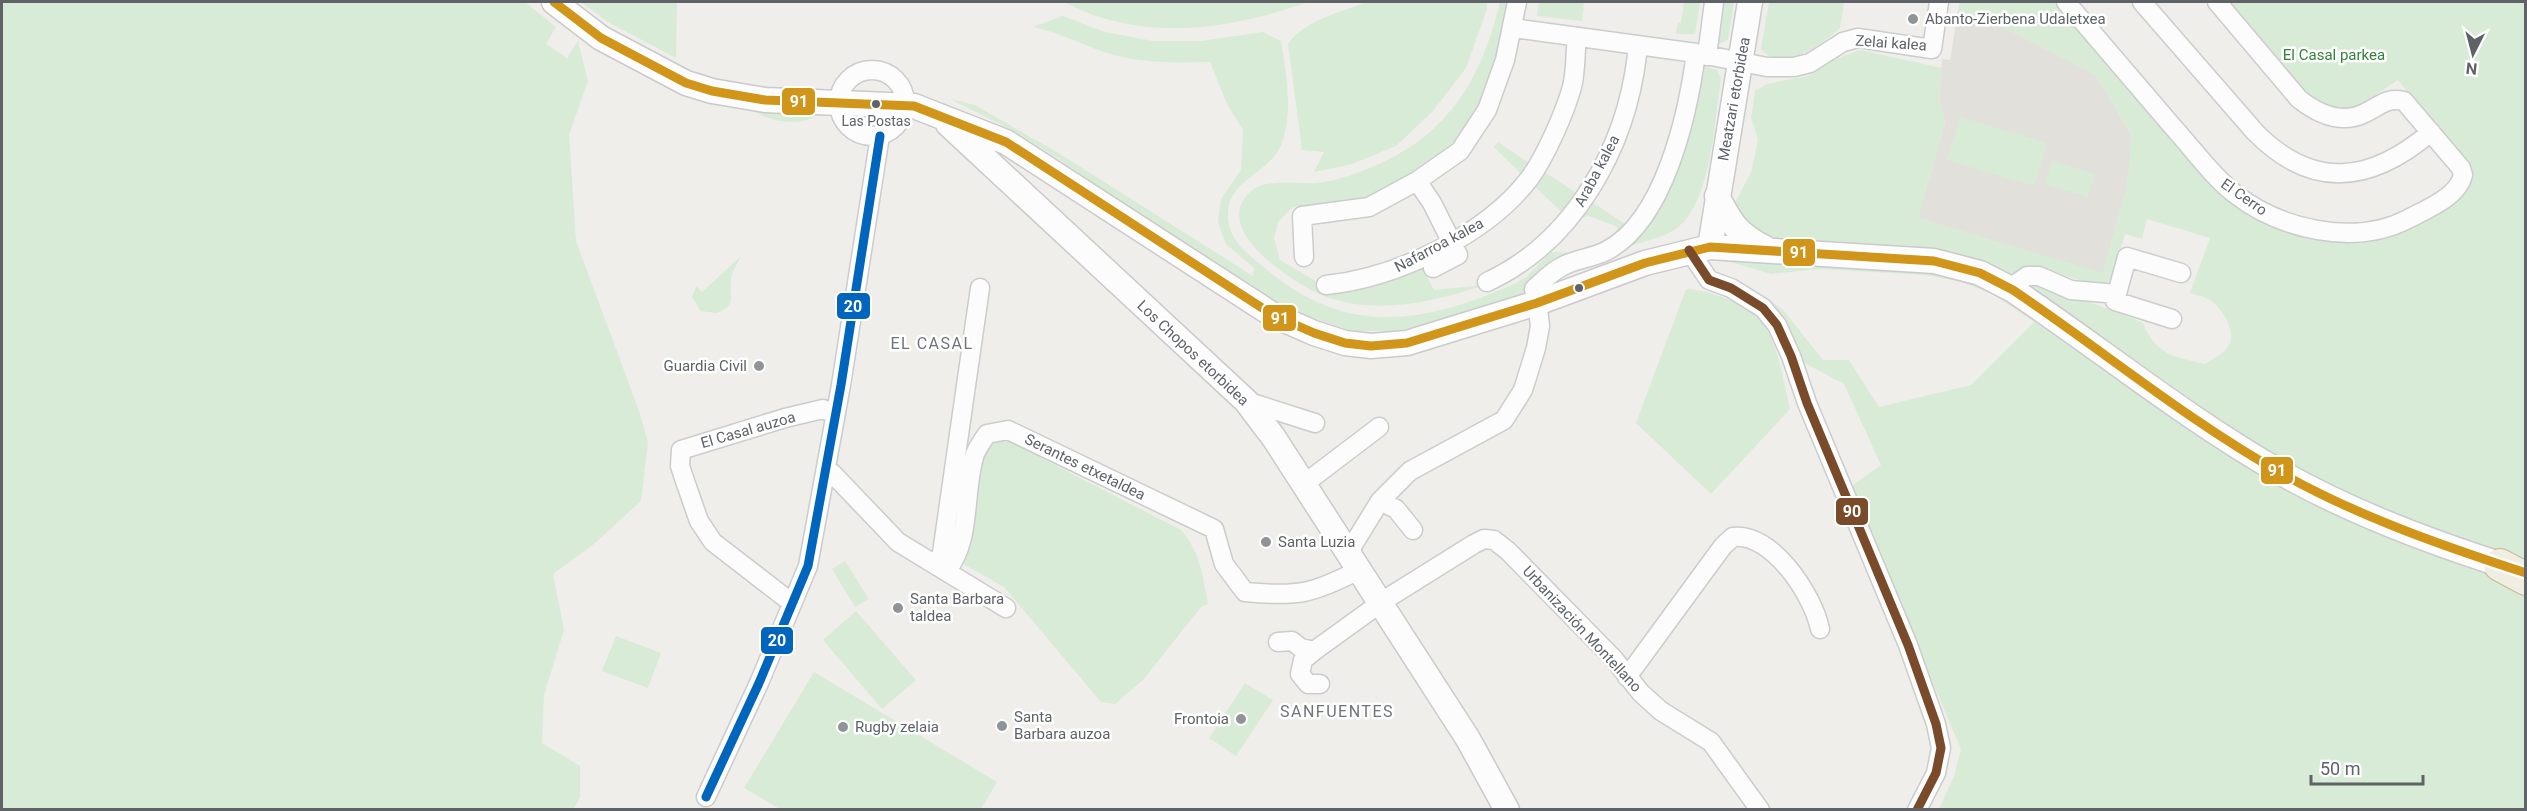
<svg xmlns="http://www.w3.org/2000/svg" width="2527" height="811" viewBox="0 0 2527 811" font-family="Roboto,sans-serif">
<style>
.education{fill:#e2e0da}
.green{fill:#d8ebd6;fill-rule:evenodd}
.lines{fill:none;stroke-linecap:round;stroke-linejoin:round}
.street-casing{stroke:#cbcccc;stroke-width:21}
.secondary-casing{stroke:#cacacb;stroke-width:27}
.highway-casing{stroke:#c8b996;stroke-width:34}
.street{stroke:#fdfcfc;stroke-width:18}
.secondary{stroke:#fdfcfc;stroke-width:24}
.highway{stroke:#f0ede3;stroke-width:32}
.bus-1-casing{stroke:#fff;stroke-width:14}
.bus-2-casing{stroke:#fff;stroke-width:14}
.bus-3-casing{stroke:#fff;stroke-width:14}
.bus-1{stroke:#d1951a;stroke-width:9}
.bus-2{stroke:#7a4b2a;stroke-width:9}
.bus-3{stroke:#0065bd;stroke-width:9}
.poi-dot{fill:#919496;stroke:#fff;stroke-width:2}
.bus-dot{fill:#5f6368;stroke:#fff;stroke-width:2}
.labels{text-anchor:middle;stroke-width:5;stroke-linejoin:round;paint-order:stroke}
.bus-label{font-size:14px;fill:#5f6368;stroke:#fff}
.poi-label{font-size:15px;fill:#5f6368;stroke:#fff;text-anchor:start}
.street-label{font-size:15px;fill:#5f6368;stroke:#fff}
.park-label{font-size:15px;fill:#34823a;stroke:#fff}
.neighbourhood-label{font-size:16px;letter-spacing:1.5px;fill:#70757a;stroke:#fff}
.line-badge{stroke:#fff;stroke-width:2}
.badge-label{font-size:16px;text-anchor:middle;font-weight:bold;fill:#fff}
</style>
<rect width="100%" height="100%" fill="#efeeea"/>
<path class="education" d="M1958 11 1997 24 2096 75 2132 136 2127 186 2103 274 1918 218 1945 122 1939 99 1942 59 1950 60Z"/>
<path class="green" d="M2 2H525L556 27 546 44 567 58 578 41 588 81 569 135 576 241 639 411 648 442 641 501 594 544 553 574 564 630 544 695 542 743 580 766V797L574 809H2Z
M581 2H677L676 58 608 22Z
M1064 2H1308C1229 30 1141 43 1064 2Z
M1367 2H1487V9L1466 68 1433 111 1396 146 1352 164 1314 172 1324 152 1302 150 1288 44C1304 20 1342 12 1367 2Z
M1500 2H1509L1496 64 1479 106 1466 131 1427 165 1364 200 1293 207 1278 222 1274 238 1280 260 1326 287 1421 265 1434 290 1485 285C1446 297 1407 309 1365 305 1349 304 1333 300 1317 293 1288 279 1211 229 1250 192 1266 177 1297 185 1317 183 1337 181 1358 173 1377 165 1451 132 1482 77 1500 2Z
M1539 2H1584L1582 21 1537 16Z
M1684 2H1700L1695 34H1676L1678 23H1681Z
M1719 2H1734L1728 40 1720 44 1713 42Z
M1769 2H1844L1840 28C1822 44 1782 75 1761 49Z
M1960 2H2056L2207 183 2240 210 2265 224 2314 237 2428 216 2468 189V166L2398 80 2352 110 2322 107 2300 91 2224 2H2525V809H1939L1954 776 1961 749 1849 488 1881 465 1844 384 1799 360 1725 277 1764 296 1783 310 1823 360H1849L1879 407 1971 385 2034 322 1994 295 1962 282 1926 275 1819 269 1771 274 1721 259 1751 232 1733 206 1751 173 1758 139 1751 118 1755 91 1767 84 1808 76 1836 59 1860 50 1942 68 1939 99 1945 122 1918 218 2103 273 2127 186 2132 135 2095 75 1997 24 1958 11ZM2147 219 2210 238 2190 293C2195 295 2203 296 2208 299 2221 306 2235 328 2230 343 2226 353 2214 358 2205 364 2173 356 2157 356 2143 323 2107 306 2069 297 2032 281L2027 285 2012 273C2021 273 2028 265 2038 267 2061 271 2084 287 2107 283L2113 276 2125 234 2142 239Z
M1063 16 1105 32 1153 41H1201L1263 32 1281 41C1286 73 1294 114 1281 145 1268 176 1225 179 1228 219 1230 242 1249 255 1265 268 1347 338 1424 324 1516 283L1527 276 1551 252 1586 253 1527 292 1484 308 1398 331H1352L1294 312 1259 293 1166 234 1057 158 1012 130 950 99 975 105 1060 154 1253 276 1254 268 1226 244 1218 222 1221 199 1241 170 1243 130 1228 106 1210 62C1178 63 1148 63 1117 56 1088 48 1063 33 1033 27Z
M1702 66 1717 70 1721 78C1715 118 1711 204 1677 228 1663 238 1645 241 1629 246L1613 238 1618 227 1589 216 1576 219 1590 201 1636 231Z
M753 111 820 113C801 128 772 122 753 111Z
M1960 117 2047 143 2034 186 1947 160Z
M1498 142 1532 165 1523 176 1494 147Z
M2052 161 2095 174 2088 197 2045 184Z
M1540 169 1581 196 1566 216 1530 182Z
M741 256C738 263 732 271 731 278 728 294 739 306 716 313L701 311 692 297 696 286 702 292Z
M1686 289C1710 290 1750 304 1764 325 1780 349 1783 382 1790 409L1711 494 1636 423Z
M1001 440 1010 442 1181 530C1200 552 1203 576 1208 604L1201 607 1143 680 1115 704 1101 702 1004 587 958 561 983 451 992 443Z
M845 561 869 599 855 607 832 569Z
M856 611 916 680 882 709 823 640Z
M616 636 661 653 648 688 602 671Z
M814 672 997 782 981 809H780L744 788Z
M1245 683 1273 700 1236 756 1209 738Z"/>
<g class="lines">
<defs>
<path id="street" d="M2066 2C2101 43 2137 85 2173 127 2193 149 2211 175 2235 194 2280 229 2354 247 2408 219 2427 209 2458 197 2463 175L2461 168 2404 101C2386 97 2380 106 2365 113 2341 125 2318 114 2299 99L2217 2
M2142 2 2255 132C2313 191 2371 183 2431 132
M1513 28 1696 53 1767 67H1794L1810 63 1843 42 1858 38 1932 49 1939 2
M1707 56 1714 2
M839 103a33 33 0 1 1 66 0a33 33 0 1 1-66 0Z
M1417 181 1432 203 1458 255 1433 268
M1689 250 1709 280 1731 288 1763 308 1777 325 1791 356 1807 403 1908 645 1936 724 1941 748 1936 773 1917 810
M1304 257 1302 216 1369 207 1417 181 1460 151 1487 110 1505 60 1517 2
M1487 282C1574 242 1626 148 1637 55
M1326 285C1396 278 1486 235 1529 179 1545 158 1565 112 1572 87 1576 72 1575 53 1577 37
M2013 290 2017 283 2027 276H2039L2071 290 2117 294
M1535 294 1534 289C1543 281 1552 271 1563 266 1576 259 1592 258 1606 251 1665 221 1688 113 1696 53
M2172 319 2115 301 2127 257 2181 273
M1246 401 1315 423
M826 471 832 473 898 542 1006 608
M1304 484 1379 427
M1380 501 1396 509 1413 530
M1348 553 1380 501 1410 471 1504 420 1523 390 1536 348 1540 326 1538 309
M937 564 942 553 980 288
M947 570C972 540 963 490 975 454 978 447 983 440 987 434L1008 430 1214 529 1224 564 1245 592C1298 597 1312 594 1359 570
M792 603 713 542 699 521 686 484 680 466 681 450 785 418 823 409 835 414
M1278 642 1292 641 1301 648 1314 651 1386 599 1474 544 1484 539 1494 540 1508 551 1614 659 1641 693 1661 711 1711 742 1760 810
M1314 651 1303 660 1300 674 1308 684H1320
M1627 677 1723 546 1733 537C1772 532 1813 595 1820 629
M706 797 759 683 808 566 841 385 880 136"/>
<path id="secondary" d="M554 2 601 38 686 83 712 91 765 100 914 106 1006 142 1273 315 1314 333 1345 343 1371 346 1407 343 1537 303 1645 263 1710 247 1934 261 1980 273 2013 290C2102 350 2187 419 2280 472 2353 514 2435 544 2515 569
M948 124 1246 401 1274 438 1468 739 1507 810
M1717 196C1731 223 1737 234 1765 248
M1710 247 1750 2"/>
<path id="highway" d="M2500 565 2526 579"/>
</defs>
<use href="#street" class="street-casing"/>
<use href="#secondary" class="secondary-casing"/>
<use href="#highway" class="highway-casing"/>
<use href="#street" class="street"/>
<use href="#secondary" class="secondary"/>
<use href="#highway" class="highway"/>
<defs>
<path id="bus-1" d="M554 2 601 38 686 83 712 91 765 100 914 106 1006 142 1273 315 1314 333 1345 343 1371 346 1407 343 1537 303 1645 263 1710 247 1934 261 1980 273 2013 290C2102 350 2187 420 2281 473 2357 516 2443 546 2526 573"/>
<path id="bus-2" d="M1689 250 1709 280 1731 288 1763 308 1777 325 1791 356 1807 403 1908 645 1936 724 1941 748 1936 773 1917 810"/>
<path id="bus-3" d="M706 797 759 683 808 566 841 385 880 136"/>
</defs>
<use href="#bus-1" class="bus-1-casing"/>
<use href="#bus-2" class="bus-2-casing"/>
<use href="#bus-3" class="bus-3-casing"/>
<use href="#bus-1" class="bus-1"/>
<use href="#bus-2" class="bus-2"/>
<use href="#bus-3" class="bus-3"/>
</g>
<g class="poi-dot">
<circle cx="1913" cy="19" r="6"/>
<circle cx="759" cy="366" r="6"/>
<circle cx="1266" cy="542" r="6"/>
<circle cx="898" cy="608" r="6"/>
<circle cx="1241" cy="719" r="6"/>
<circle cx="1002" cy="726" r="6"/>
<circle cx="843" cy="727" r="6"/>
</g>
<g class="bus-dot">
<circle cx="876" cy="104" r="5"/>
<circle cx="1579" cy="288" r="5"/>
</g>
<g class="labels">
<g class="bus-label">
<text x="876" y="126">Las Postas</text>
</g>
<g class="poi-label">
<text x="1925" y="24">Abanto-Zierbena Udaletxea</text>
<text x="747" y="371" text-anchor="end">Guardia Civil</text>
<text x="1278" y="547">Santa Luzia</text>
<text x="910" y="604">Santa Barbara<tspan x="910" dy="17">taldea</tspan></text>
<text x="1014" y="722">Santa<tspan x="1014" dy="17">Barbara auzoa</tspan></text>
<text x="1229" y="724" text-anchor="end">Frontoia</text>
<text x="855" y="732">Rugby zelaia</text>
</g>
<g class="street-label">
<text transform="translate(1891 43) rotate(4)" y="5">Zelai kalea</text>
<text transform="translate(1734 99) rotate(-80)" y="5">Meatzari etorbidea</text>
<text transform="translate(1597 171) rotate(-62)" y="5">Araba kalea</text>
<text transform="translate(2244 197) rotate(35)" y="5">El Cerro</text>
<text transform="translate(1439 245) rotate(-28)" y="5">Nafarroa kalea</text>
<text transform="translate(1193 353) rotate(43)" y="5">Los Chopos etorbidea</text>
<text transform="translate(748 430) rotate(-16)" y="5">El Casal auzoa</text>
<text transform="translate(1085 467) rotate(26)" y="5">Serantes etxetaldea</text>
<text transform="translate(1582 629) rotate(47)" y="5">Urbanización Montellano</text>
</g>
<g class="park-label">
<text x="2334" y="60">El Casal parkea</text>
</g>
<g class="neighbourhood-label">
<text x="932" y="349">EL CASAL</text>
<text x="1337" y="717">SANFUENTES</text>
</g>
</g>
<g class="line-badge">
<rect x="781" y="87" width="35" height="29" rx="6" fill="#d1951a"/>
<rect x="1782" y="238" width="34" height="29" rx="6" fill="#d1951a"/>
<rect x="836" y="292" width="35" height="28" rx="6" fill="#0065bd"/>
<rect x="1262" y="304" width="35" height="28" rx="6" fill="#d1951a"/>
<rect x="2260" y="456" width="34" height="29" rx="6" fill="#d1951a"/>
<rect x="1835" y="497" width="34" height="29" rx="6" fill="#7a4b2a"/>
<rect x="760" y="626" width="34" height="29" rx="6" fill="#0065bd"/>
</g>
<g class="badge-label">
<text x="799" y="107">91</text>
<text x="1799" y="258">91</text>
<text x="853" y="312">20</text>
<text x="1280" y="324">91</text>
<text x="2277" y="476">91</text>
<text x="1852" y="517">90</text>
<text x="777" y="646">20</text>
</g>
<rect width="2527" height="811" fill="none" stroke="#5f6368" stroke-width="6"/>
<g transform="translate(2473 54) rotate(186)" stroke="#ffffff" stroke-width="4.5" paint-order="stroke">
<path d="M0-4.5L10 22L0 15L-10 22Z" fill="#5f6368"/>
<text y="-9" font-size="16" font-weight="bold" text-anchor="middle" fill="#5f6368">N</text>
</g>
<path d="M2311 775v9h112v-9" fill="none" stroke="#5f6368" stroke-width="3"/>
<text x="2320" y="775" font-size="18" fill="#5f6368" stroke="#ffffff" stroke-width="4.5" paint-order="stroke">50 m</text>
</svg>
